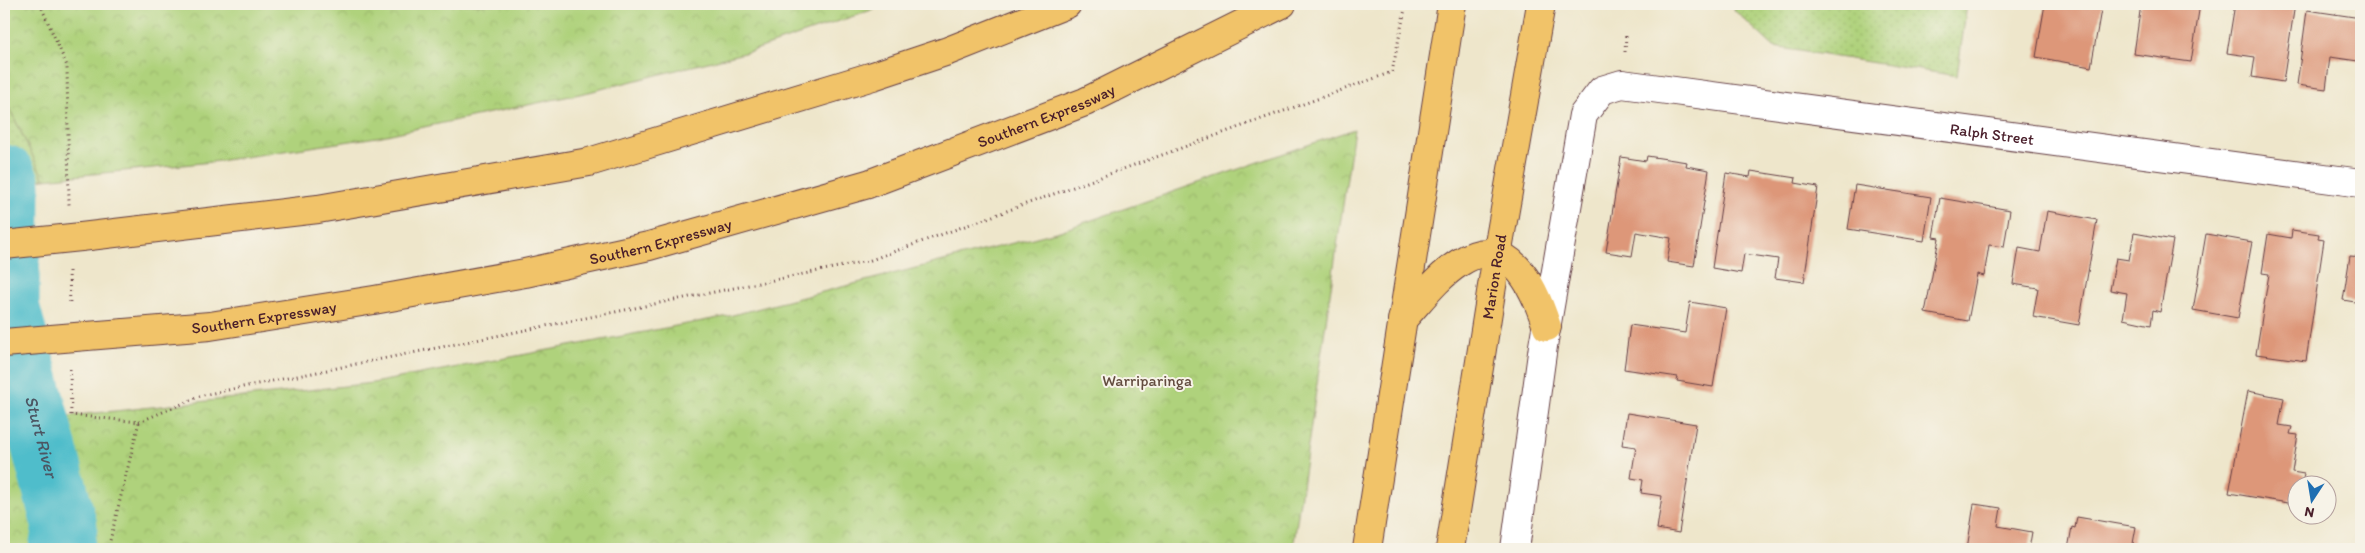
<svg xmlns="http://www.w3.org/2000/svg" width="2365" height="553" viewBox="0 0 2365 553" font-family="Itim,sans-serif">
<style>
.grass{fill:url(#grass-dots);stroke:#7c7853}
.park{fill:url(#park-crowns);stroke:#7c7853}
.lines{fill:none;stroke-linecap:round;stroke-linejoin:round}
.river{stroke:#50bdcb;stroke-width:65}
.building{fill:#dd9779}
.minor-casing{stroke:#633d43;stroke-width:30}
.primary-casing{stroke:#633d43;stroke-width:30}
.motorway-casing{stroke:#633d43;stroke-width:30}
.path{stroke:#633d43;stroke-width:3;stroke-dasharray:1 4;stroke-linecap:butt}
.minor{stroke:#fff;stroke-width:28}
.primary{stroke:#f1c369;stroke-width:28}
.motorway{stroke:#f1c369;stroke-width:28}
.motorway-bridge-casing{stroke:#633d43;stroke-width:30;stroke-linecap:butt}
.motorway-bridge{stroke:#f1c369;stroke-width:28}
.labels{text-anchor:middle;stroke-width:4;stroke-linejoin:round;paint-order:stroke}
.street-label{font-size:16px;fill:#4a1f2b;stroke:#f7f3e8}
.park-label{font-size:16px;fill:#634c3f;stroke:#f7f3e8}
.water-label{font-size:18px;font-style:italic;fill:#4c5663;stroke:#f7f3e8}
</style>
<defs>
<pattern id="grass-dots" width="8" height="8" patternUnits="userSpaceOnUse" patternTransform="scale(1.25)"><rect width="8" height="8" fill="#afd27b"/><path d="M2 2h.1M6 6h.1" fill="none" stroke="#98b46a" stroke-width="1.8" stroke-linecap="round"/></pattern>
<pattern id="park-crowns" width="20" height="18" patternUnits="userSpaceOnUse" patternTransform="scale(1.25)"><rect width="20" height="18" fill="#afd27b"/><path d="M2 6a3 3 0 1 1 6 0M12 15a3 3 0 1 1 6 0" fill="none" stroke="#98b46a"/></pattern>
</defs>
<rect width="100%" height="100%" fill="#f7f3e8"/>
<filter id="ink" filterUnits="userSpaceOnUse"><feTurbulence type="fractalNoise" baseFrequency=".02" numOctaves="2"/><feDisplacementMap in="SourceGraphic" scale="10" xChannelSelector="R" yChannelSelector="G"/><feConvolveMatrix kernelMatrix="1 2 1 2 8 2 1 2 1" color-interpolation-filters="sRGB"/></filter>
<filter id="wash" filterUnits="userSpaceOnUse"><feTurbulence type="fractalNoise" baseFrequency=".0096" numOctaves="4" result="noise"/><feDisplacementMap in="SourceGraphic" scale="20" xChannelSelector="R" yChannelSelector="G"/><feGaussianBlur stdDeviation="1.12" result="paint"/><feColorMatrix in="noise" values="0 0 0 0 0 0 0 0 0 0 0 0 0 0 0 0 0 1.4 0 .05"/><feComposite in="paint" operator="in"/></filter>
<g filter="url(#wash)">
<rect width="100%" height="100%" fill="#eee6cb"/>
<path class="grass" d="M1734 4H1967L1957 76 1774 47 1734 10Z
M4 97 44 179 4 186Z"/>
<path class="park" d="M4 4H889L752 51 589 92 377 137 212 162 44 179 4 97Z
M1354 129 1293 549H4V423L373 383 729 316 1060 231Z"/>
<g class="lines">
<path class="river" id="s1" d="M4 177 8 185 7 306 65 527 61 549"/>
</g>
<g id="blocks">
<path class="building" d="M2045 4H2102L2091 67 2036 57Z
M2141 4H2200L2191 62 2134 54Z
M2235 4H2295L2283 82 2252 77 2255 57 2227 53Z
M2307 10 2361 18 2358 61 2330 57 2326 89 2297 85Z
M1647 156 1687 162 1686 166 1709 170 1694 266 1667 262 1671 238 1636 232 1632 256 1606 252 1621 157 1646 161Z
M1751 171 1796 178 1795 183 1818 187 1804 282 1775 278 1778 259 1744 254 1741 273 1712 268 1726 173 1750 177Z
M1855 185 1931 197 1924 241 1848 229Z
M1940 198 2010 210 2004 247 1989 245 1984 276 1977 274 1968 321 1925 313 1939 238 1933 237Z
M2047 211 2097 220 2079 325 2033 317 2038 288 2013 284 2019 248 2040 252Z
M2292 230 2319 234 2318 239 2324 240 2306 361 2256 354 2269 274 2262 273 2268 234 2291 238Z
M2134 233 2173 240 2160 312 2153 310 2151 325 2123 319 2127 293 2110 290 2116 258 2129 260Z
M2206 234 2252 242 2238 318 2193 310Z
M2350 256 2361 257V303L2343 300Z
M1690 302 1726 308 1713 387 1677 381 1678 377 1624 369 1630 325 1685 333Z
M2248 391 2284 398 2279 425 2292 427 2290 434 2298 435 2292 472 2304 474 2302 486H2298V500L2289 499 2288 503 2229 493Z
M1627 413 1696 424 1679 533 1657 529 1662 496 1641 493 1643 480 1631 478 1636 447 1622 445Z
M1974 504 2001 508 1998 526 2032 532 2029 549H1967Z
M2077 517 2136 527 2132 549H2068L2072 527 2075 528Z"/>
</g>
</g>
<g filter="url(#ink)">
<use href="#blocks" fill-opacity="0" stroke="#633d43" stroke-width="1"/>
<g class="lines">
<defs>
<g id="minor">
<path id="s2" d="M1515 549 1543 346 1583 115 1602 90 1622 84 2361 183"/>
</g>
<g id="primary">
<path d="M1402 320C1419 302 1437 277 1459 263 1509 229 1535 289 1547 327"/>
<path d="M1367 549 1452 4"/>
<path id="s3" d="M1450 549 1497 255 1541 4"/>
</g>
<g id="motorway">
<path d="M81 237 318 209 589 162 873 76 948 51 1067 4"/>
<path id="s4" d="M87 336 210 326 374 300 525 273 649 246 868 184 1085 102 1282 4"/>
</g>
</defs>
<use href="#minor" class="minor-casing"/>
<use href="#primary" class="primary-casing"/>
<use href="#motorway" class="motorway-casing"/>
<path class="path" d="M40 4 67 66 69 205
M1625 52 1626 35
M69 271 70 305
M70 369 71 415 139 422 108 549
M139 422 203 395 868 261 1392 72 1406 4"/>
<use href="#minor" class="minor"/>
<use href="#primary" class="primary"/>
<use href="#motorway" class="motorway"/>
<defs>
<path id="motorway-bridge" d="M4 245 81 237
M4 343 87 336"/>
</defs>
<use href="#motorway-bridge" class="motorway-bridge-casing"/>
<use href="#motorway-bridge" class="motorway-bridge"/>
</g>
</g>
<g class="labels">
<g class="street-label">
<text dy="6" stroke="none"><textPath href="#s4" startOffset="988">Southern Expressway</textPath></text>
<text dy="6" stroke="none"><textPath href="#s2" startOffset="865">Ralph Street</textPath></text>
<text dy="6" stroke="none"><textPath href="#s4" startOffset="582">Southern Expressway</textPath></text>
<text dy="6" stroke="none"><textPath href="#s3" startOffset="276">Marion Road</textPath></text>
<text dy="6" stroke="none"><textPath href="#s4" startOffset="178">Southern Expressway</textPath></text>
</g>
<g class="park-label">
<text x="1147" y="386">Warriparinga</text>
</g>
<g class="water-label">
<text dy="6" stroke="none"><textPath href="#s1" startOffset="265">Sturt River</textPath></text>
</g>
</g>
<rect width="2365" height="553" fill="none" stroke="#f7f3e8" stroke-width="20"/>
<g transform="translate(2312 500) rotate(192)"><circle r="24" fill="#f7f3e8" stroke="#b29e9c"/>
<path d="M0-4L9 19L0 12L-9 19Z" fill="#1f6fb2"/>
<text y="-8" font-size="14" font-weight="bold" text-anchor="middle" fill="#4a1f2b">N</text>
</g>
</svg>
